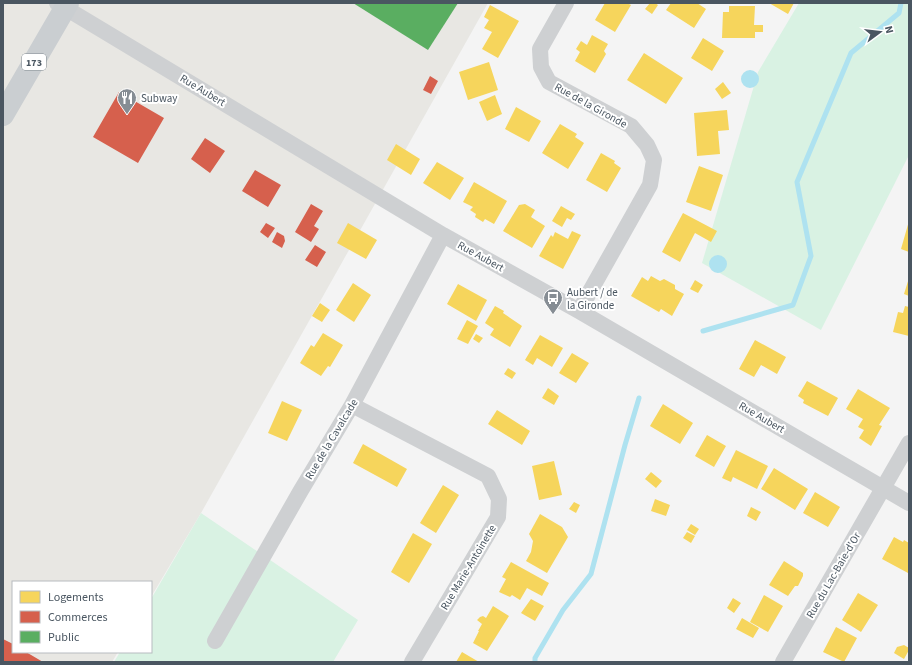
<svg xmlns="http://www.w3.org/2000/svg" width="912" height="665" viewBox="0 0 912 665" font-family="'Source Sans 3',sans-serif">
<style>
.commercial{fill:#e8e7e3}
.green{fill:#d9f2e3}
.water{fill:#aee2f0}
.homes{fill:#f6d55c}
.shops{fill:#d6604d}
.public{fill:#5aae61}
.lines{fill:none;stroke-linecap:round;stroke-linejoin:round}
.stream{stroke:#aee2f0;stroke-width:5}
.minor{stroke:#ced0d2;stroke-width:16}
.primary{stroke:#caced1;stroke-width:22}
.labels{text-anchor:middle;stroke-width:4;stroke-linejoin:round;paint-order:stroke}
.shield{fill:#fff;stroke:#808990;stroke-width:1}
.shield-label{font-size:10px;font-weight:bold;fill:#4a5661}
.street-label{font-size:11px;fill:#4a5661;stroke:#fff}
.poi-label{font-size:11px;fill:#4a5661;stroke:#fff;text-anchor:start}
</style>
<rect width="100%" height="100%" fill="#f4f4f4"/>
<path class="commercial" d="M3 3H488L201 513 151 597V582H13V652H118L112 662H3Z"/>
<path class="green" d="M799 3H909V155L821 330 702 263 758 72Z
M201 513 358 620 333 662H114L120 652H151V599Z"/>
<path class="water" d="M741 79a9 9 0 1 1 18 0a9 9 0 1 1-18 0Z
M709 264a9 9 0 1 1 18 0a9 9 0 1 1-18 0Z"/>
<path class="homes" d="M605 3H627L631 5 615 32 595 20Z
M650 3H655L658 5 652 14 645 9Z
M671 3H697L706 9 694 28 666 10Z
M769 3H794L788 14Z
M490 5 519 21 498 58 482 49 492 32 484 28 489 20 484 17Z
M729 6H755L754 25H763V32H755V38H722L723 12H729Z
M592 35 608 44 604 51 606 54 595 73 575 61 580 52 576 49 581 41 587 45Z
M703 38 724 51 712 71 691 58Z
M644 53 683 78 666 104 627 80Z
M489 62 498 90 468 100 459 72Z
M723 82 731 93 722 99 715 89Z
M495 95 502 114 487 121 479 102Z
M516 107 541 121 529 142 505 129Z
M727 110 729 130 718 131 720 154 697 156 694 113Z
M560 124 577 134 575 137 584 143 568 169 542 153Z
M396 144 420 159 411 175 387 160Z
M601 153 615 161 614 163 621 168 607 192 586 180Z
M437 162 464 178 450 200 423 183Z
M699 166 723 175 711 211 686 202Z
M474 182 507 201 494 224 485 219 483 222 475 217 476 214 470 210 473 207 463 202Z
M525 204 535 210 531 217 545 226 532 248 503 231 519 205Z
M561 206 575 214 571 220 567 218 562 227 552 221Z
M683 213 717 231 711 242 695 233 680 262 662 252Z
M909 221V252L901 249Z
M348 223 377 240 366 259 337 243Z
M572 231 581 235 563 269 539 256 551 235 553 237 555 232 568 239Z
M651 276 660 281 664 279 675 285V289L684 294 672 316 661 309 659 312 631 296 642 277 648 281Z
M909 278V296L904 294Z
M695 280 703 285 698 293 690 289Z
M353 283 371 295 354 322 336 310Z
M458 284 487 300 476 321 447 304Z
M320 303 330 310 322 322 312 316Z
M495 306 504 311 503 313 522 326 510 347 490 335 494 329 485 323Z
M905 306 909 307V336L893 332 898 312 903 313Z
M467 320 478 326 468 344 457 339Z
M323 333 343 345 330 367 328 366 321 376 300 363 311 345 314 347Z
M476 334 483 338 479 343 473 339Z
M540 335 563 348 552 367 537 358 533 365 525 360Z
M755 340 786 357 777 374 761 365 754 377 739 369Z
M572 353 589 363 576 383 559 373Z
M508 368 516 373 512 379 504 374Z
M807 381 838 398 828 416 803 403 804 400 798 396Z
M548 388 559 396 554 405 542 398Z
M858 389 890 408 879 425 882 426 871 446 859 438 864 430 858 427 863 419 846 409Z
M282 401 302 410 287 441 268 433Z
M663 404 693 423 680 444 650 426Z
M497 410 530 431 522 445 488 424Z
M707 435 726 446 714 467 695 456Z
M363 444 407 469 397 487 353 463Z
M736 450 768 466 757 489 733 477 731 482 722 478Z
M554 461 562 495 539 500 532 466Z
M774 468 808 489 795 510 761 489Z
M651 472 662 481 656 488 645 479Z
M443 485 459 495 436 533 420 523Z
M815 492 840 507 828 527 803 513Z
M655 499 670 505 666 516 651 511Z
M574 502 580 505 576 513 569 509Z
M751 507 761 512 756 521 747 516Z
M540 514 562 527 568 537 547 573 526 561 531 552 533 541 529 534Z
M691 524 699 529 695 535 687 530Z
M687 532 695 536 691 543 683 538Z
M413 533 432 544 409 583 391 572Z
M894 537 903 542 904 540 909 543 908 573 882 559Z
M784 561 803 573V576L798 586H795L788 596 769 585Z
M511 562 549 583 542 596 527 588 520 600 512 595 510 597 499 592 506 579 502 577Z
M858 593 878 605 861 632 842 620Z
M764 595 783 606 768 632 750 622Z
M733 598 741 603 734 613 727 608Z
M531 599 544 606 535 621 521 613Z
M493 606 509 616 487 651 473 643 479 631H478L482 624 477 620 480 617 483 616 486 618Z
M742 618 759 628 753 638 736 629Z
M836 627 857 638 844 662 823 652Z
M904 645 909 648V650L904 659 894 653 897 647Z
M462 652 479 662H456Z"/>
<path class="shops" d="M430 76 438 81 431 94 423 90Z
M119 92 164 118 138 163 93 137Z
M205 138 225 151 210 173 191 159Z
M255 170 281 185 268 207 242 191Z
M311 204 323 211 314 226 319 229 311 242 295 232Z
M266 223 275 228 268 238 260 232Z
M277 232 284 236 285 241 282 248 272 242Z
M315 245 326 252 317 267 305 260Z
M3 639 13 644V652H26L43 662H3Z"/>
<path class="public" d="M353 3H458L428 50Z"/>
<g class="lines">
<path class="stream" d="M703 331 793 305 811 256 797 182 851 53 899 13 901 3
M535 662V658L563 610 591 574 625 445 639 398"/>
<path class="minor" d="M57 3 443 235 579 311 909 503
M566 3 540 49 541 67 549 82 631 126 647 145 654 160 650 185 579 311
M352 405 488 476 499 499 498 517 412 662
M215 641 300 492 352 405 443 235
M783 662 909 443"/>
<path class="primary" d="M3 115 68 3"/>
</g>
<defs>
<symbol id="restaurant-pin" viewBox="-11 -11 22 30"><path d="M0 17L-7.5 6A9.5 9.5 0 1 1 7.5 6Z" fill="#868d94" stroke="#fff"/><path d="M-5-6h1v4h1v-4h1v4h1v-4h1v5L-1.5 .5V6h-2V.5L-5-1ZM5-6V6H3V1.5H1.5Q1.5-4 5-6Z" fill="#fff"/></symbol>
<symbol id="bus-pin" viewBox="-11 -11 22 30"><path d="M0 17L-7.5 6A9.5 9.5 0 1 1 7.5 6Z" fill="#868d94" stroke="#fff"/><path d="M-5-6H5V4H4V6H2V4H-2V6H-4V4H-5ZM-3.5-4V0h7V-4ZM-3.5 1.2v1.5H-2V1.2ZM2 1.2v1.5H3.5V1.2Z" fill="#fff"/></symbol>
</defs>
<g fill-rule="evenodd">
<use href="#restaurant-pin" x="116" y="87" width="22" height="30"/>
<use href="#bus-pin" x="542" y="287" width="22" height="30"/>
</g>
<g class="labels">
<rect class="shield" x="22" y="54" width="24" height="16" rx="3"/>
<g class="shield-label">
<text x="34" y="66">173</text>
</g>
<g class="street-label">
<text transform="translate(203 90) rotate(31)" y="4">Rue Aubert</text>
<text transform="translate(591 105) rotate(29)" y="4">Rue de la Gironde</text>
<text transform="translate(481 256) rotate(29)" y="4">Rue Aubert</text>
<text transform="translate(762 417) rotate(30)" y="4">Rue Aubert</text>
<text transform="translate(331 439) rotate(-59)" y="4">Rue de la Cavalcade</text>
<text transform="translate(468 567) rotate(-59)" y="4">Rue Marie-Antoinette</text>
<text transform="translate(833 575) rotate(-60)" y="4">Rue du Lac-Baie-d'Or</text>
</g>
<g class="poi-label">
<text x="141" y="102">Subway</text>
<text x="567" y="296">Aubert / de<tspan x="567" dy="13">la Gironde</tspan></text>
</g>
</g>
<rect width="912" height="665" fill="none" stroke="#4a5661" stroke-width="8"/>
<rect x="12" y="581" width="140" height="72" fill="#ffffff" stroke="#b7bbc0"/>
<rect x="20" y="591" width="20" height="12" fill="#f6d55c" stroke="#b7bbc0"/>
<text x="48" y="601" font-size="12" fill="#4a5661">Logements</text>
<rect x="20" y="611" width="20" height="12" fill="#d6604d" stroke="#b7bbc0"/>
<text x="48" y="621" font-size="12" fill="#4a5661">Commerces</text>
<rect x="20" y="631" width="20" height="12" fill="#5aae61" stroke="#b7bbc0"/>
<text x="48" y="641" font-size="12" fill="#4a5661">Public</text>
<g transform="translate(880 32) rotate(75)" stroke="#ffffff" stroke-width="3" paint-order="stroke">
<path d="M0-3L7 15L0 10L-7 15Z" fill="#4a5661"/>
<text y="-6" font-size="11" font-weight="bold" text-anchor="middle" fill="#4a5661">N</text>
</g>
</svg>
